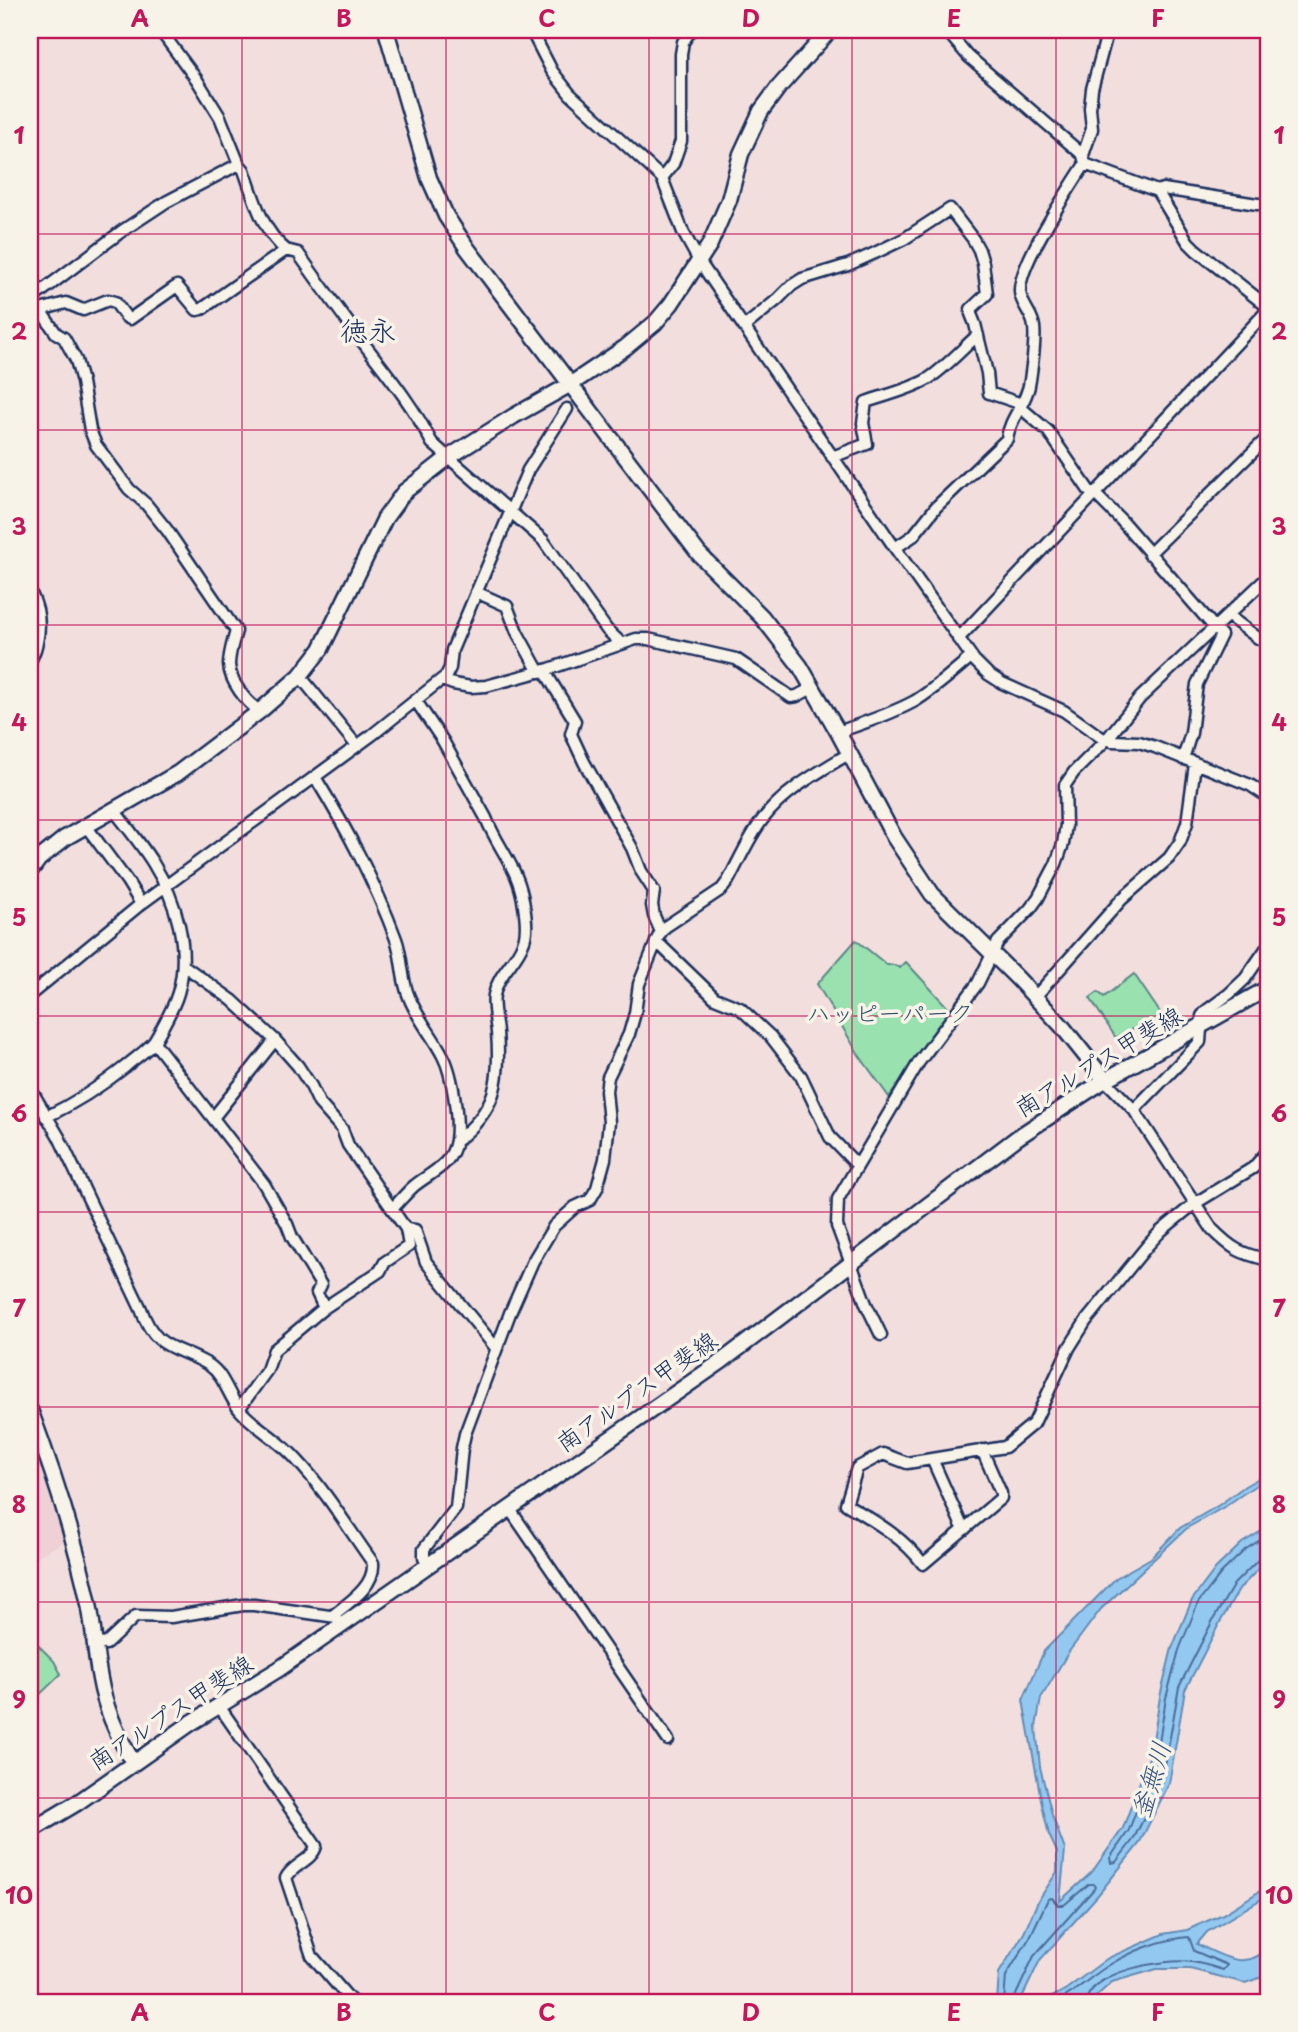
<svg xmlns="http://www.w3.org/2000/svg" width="1298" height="2032" viewBox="0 0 1298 2032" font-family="'Playpen Sans','Klee One',sans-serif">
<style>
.built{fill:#efd1d5}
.green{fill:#9ae1b0;stroke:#5a8887;stroke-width:2}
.water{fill:#93c9f1;stroke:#638bb6;stroke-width:2}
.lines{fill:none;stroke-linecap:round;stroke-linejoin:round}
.shore{stroke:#4b6d99;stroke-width:2}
.street-casing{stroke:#1b2f5e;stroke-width:15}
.secondary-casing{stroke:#1b2f5e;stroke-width:19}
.street{stroke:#f7f3e8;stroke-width:10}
.secondary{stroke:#f7f3e8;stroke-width:14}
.grid{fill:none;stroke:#c2185b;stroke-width:2;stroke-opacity:0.55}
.labels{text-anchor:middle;stroke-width:7;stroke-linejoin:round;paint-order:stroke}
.park-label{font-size:24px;fill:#34536e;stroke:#f7f3e8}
.street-label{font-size:24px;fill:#1b2f5e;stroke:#f7f3e8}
.water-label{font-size:26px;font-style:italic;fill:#395683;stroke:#f7f3e8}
.quarter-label{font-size:28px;fill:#1b2f5e;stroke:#f7f3e8}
.neatline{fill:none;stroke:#c2185b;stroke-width:2.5}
.grid-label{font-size:23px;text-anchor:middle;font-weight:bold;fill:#c2185b}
</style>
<rect width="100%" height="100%" fill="#f2dfdd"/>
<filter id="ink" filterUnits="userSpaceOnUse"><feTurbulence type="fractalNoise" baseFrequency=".0143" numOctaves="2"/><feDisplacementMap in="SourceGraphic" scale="14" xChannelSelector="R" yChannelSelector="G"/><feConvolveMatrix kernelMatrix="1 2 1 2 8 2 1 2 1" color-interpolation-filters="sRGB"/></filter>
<g filter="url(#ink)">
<path class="built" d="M30 1416 70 1539 30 1561Z"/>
<path class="green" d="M856 940 887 965H894L900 968 906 962 952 1012 889 1097 859 1055 817 984Z
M1134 974 1163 1017 1148 1028 1142 1029 1138 1026 1116 1038 1090 998 1098 992 1104 997Z
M30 1637 54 1661 61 1674 30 1704Z"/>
<path class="water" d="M1268 1473V1483L1262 1481 1224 1507 1187 1528 1101 1609 1068 1653 1041 1698 1036 1727 1040 1767 1052 1815 1065 1850 1060 1901 1092 1872 1123 1828 1151 1752 1160 1697 1172 1648 1192 1600 1216 1568 1242 1543 1268 1527V1559L1240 1588 1219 1624 1185 1690 1169 1784 1139 1844 1098 1895 1040 1960 1020 2002H997L999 1973 1024 1933 1038 1901 1057 1872V1852L1049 1835 1042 1805 1023 1700 1044 1651 1116 1578 1151 1558 1180 1528 1219 1505 1245 1486Z
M1268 1886V1895L1207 1932 1197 1944C1222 1956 1247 1972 1268 1947V1975L1245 1983 1190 1969H1157L1112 1982 1090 2002H1043L1065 1990 1108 1958 1163 1934 1187 1930 1223 1914Z"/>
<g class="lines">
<path class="shore" d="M1268 1535 1246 1549 1222 1572 1198 1603 1179 1650 1166 1698 1157 1755 1129 1830 1110 1858 1111 1863 1116 1862 1133 1840 1162 1782 1179 1687 1213 1620 1234 1584 1261 1557 1268 1554
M1004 2002 1006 1976 1030 1937 1048 1899 1052 1898 1058 1905H1064L1089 1884H1093L1095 1887 1093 1890 1034 1956 1015 1997V2002
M1057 2002C1077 1991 1092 1975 1111 1964 1134 1950 1163 1939 1189 1937L1194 1951 1227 1965 1223 1970C1213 1967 1202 1963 1191 1962 1166 1958 1090 1971 1086 2002"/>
<defs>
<path id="street" d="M160 30 197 80 220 117 239 164
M531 30 552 71 570 94 662 178 683 232 699 261 895 548 974 660 988 674 1002 683 1064 711 1102 738 1112 741 1139 742 1155 747 1250 785 1268 797
M946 30 968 56 1083 155
M1085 164 1157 191 1188 242 1196 250 1268 307
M662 178 673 164 681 141V54L683 42 691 30
M1157 191 1163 189 1257 204H1268
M30 300 122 231 166 202 239 164 244 170C254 198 262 231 286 250
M30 307 40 310 66 303 83 310 108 300 115 302 126 317 130 319 177 286 197 310 202 309 286 250 298 253C320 284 342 315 365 345 389 376 414 407 432 443L543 540 607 630 622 644
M40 310 56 333 64 338 76 360 82 382 90 430 96 445 129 489 146 504 167 530 236 631C233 642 229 653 229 665 230 681 246 703 260 711
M744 327 777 300 791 286 802 279 848 265 875 253 904 239 950 209 973 239 979 250 983 263 987 294 971 309V314L975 324 987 373 989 393 1022 404
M1020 407 1048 431 1092 495
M832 457 867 444 863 423 866 402C886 395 909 390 928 379 946 367 962 349 978 335
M1094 493 1121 520 1221 635 1197 684 1191 733 1183 759
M895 548 913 536 936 507 1007 439C1009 418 1028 402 1030 380 1032 365 1036 342 1034 327 1033 314 1021 305 1020 292 1018 265 1069 189 1085 164L1083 155 1092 129 1090 108 1092 89 1108 30
M1149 554 1268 437
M476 592 507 606 517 632 539 672
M1227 615 1258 638 1268 643
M958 639 1268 310
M544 670 575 721 571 734 584 762 632 848 641 871 654 891 652 905 654 916 661 932
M300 676 357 746
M442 680 453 684 471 687 486 686 549 669 636 639H648L736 659 791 697 797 696 812 688
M416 701 443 741 486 818C499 851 519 867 524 906 526 918 528 932 523 943 516 962 498 974 494 995 492 1006 496 1021 497 1032 501 1081 496 1111 456 1141
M838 732C864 723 891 714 915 701 935 689 953 672 971 657
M315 777C348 831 374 880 396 939 403 958 401 979 409 997 417 1018 433 1036 443 1056 453 1075 459 1120 456 1140 452 1166 431 1172 414 1186 406 1193 399 1202 392 1209
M114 810C127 827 141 844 153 863 176 900 191 949 178 993 173 1010 163 1026 154 1042L264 1184 287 1224 292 1237 321 1285 317 1293 324 1308
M86 826 127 881 141 904
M656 941 715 998 740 1008 771 1037 801 1076 830 1137 857 1165
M183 965 232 1000 275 1040 298 1066 311 1086 319 1103 342 1129 348 1145 406 1229 409 1246 385 1262 380 1271 324 1308 274 1350 267 1370 239 1409
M30 995 141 904 372 735 446 676 450 668 452 650 528 470 567 409
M1035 997 1122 899 1169 858 1180 842 1187 823 1195 764
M1105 1080 1134 1110 1212 1229C1233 1250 1240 1253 1268 1260
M30 1088 59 1137 141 1309C156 1352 176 1345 209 1365 224 1375 228 1395 239 1409 255 1428 280 1440 296 1459 326 1491 348 1528 373 1563 375 1587 348 1603 332 1616
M1134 1110 1200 1042 1202 1016 1206 1011 1229 994 1245 979 1268 946
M46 1117C75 1103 100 1087 125 1067 136 1057 143 1054 154 1042
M213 1118 275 1040
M406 1229 415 1230 426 1262 496 1348
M881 1335 866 1304 837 1226 838 1199 919 1062 978 983 998 942 1030 909 1038 898 1056 864 1063 844 1066 825 1065 785 1074 772 1107 739 1140 698 1268 577
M982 1450 1001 1493V1498L923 1564C903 1537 874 1521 846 1504L857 1468 883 1454 907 1463 1005 1447 1034 1423 1069 1348 1086 1321 1148 1245 1161 1231 1194 1204 1253 1168 1268 1151
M932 1459 961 1524 965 1529
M509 1508 668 1740
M427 1564 424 1557V1549L456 1508 462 1448 465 1434 510 1313 533 1261 554 1226 575 1207 590 1200 597 1188 605 1159 609 1122 606 1091 608 1077 629 1034 635 1013 639 984 659 935 665 927 722 889 728 881C739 861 749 837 763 819 785 790 819 772 850 753
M94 1643 106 1644 136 1616 171 1617 243 1605H254L336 1617
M219 1706 316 1846C312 1861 293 1864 286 1878L312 1956 352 2002"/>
<path id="secondary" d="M386 30 429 178 446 216 467 248 699 554 762 617 800 666 838 732 894 837 932 894 1018 979 1061 1025 1105 1080
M30 596C40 617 39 636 30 657
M30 871 39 859 65 838 178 773 260 711 300 676 321 649 385 518 404 492 449 457 514 416 571 384 626 347 655 323 671 304 710 244 729 200 741 154 761 111 778 88 830 30
M30 1410C54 1474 75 1538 89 1604 94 1629 95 1654 100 1679 105 1708 118 1737 133 1762
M30 1831 77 1803 191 1723 279 1669 722 1361 1018 1137 1105 1080 1268 988"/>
</defs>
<use href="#street" class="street-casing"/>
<use href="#secondary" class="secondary-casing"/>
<use href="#street" class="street"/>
<use href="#secondary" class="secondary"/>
</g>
</g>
<path class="grid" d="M242 30V2002M446 30V2002M649 30V2002M852 30V2002M1056 30V2002M30 234H1268M30 430H1268M30 625H1268M30 820H1268M30 1016H1268M30 1212H1268M30 1407H1268M30 1602H1268M30 1798H1268"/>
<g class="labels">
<g class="park-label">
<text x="890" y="1022">ハッピーパーク</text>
</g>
<g class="street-label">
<text transform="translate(1099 1062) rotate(-31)" y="8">南アルプス甲斐線</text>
<text transform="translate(637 1392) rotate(-35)" y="8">南アルプス甲斐線</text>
<text transform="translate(171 1713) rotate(-33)" y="8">南アルプス甲斐線</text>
</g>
<g class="water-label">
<text transform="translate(1151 1780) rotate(-73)" y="9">釜無川</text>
</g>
<g class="quarter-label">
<text x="368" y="341">徳永</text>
</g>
</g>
<rect width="1298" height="2032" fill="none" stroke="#f7f3e8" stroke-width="77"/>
<rect x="38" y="38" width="1222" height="1956" class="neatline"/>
<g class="grid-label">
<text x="140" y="27">A</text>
<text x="344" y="27">B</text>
<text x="547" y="27">C</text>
<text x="751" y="27">D</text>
<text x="954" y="27">E</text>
<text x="1158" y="27">F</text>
<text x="19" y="144">1</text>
<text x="1279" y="144">1</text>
<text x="19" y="340">2</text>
<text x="1279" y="340">2</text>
<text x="19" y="535">3</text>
<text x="1279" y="535">3</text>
<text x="19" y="731">4</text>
<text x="1279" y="731">4</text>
<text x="19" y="926">5</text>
<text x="1279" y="926">5</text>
<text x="19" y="1122">6</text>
<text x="1279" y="1122">6</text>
<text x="19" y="1317">7</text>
<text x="1279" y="1317">7</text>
<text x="19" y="1513">8</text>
<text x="1279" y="1513">8</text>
<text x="19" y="1708">9</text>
<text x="1279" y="1708">9</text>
<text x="19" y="1904">10</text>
<text x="1279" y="1904">10</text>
<text x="140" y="2021">A</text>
<text x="344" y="2021">B</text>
<text x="547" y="2021">C</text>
<text x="751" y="2021">D</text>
<text x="954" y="2021">E</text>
<text x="1158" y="2021">F</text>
</g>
</svg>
